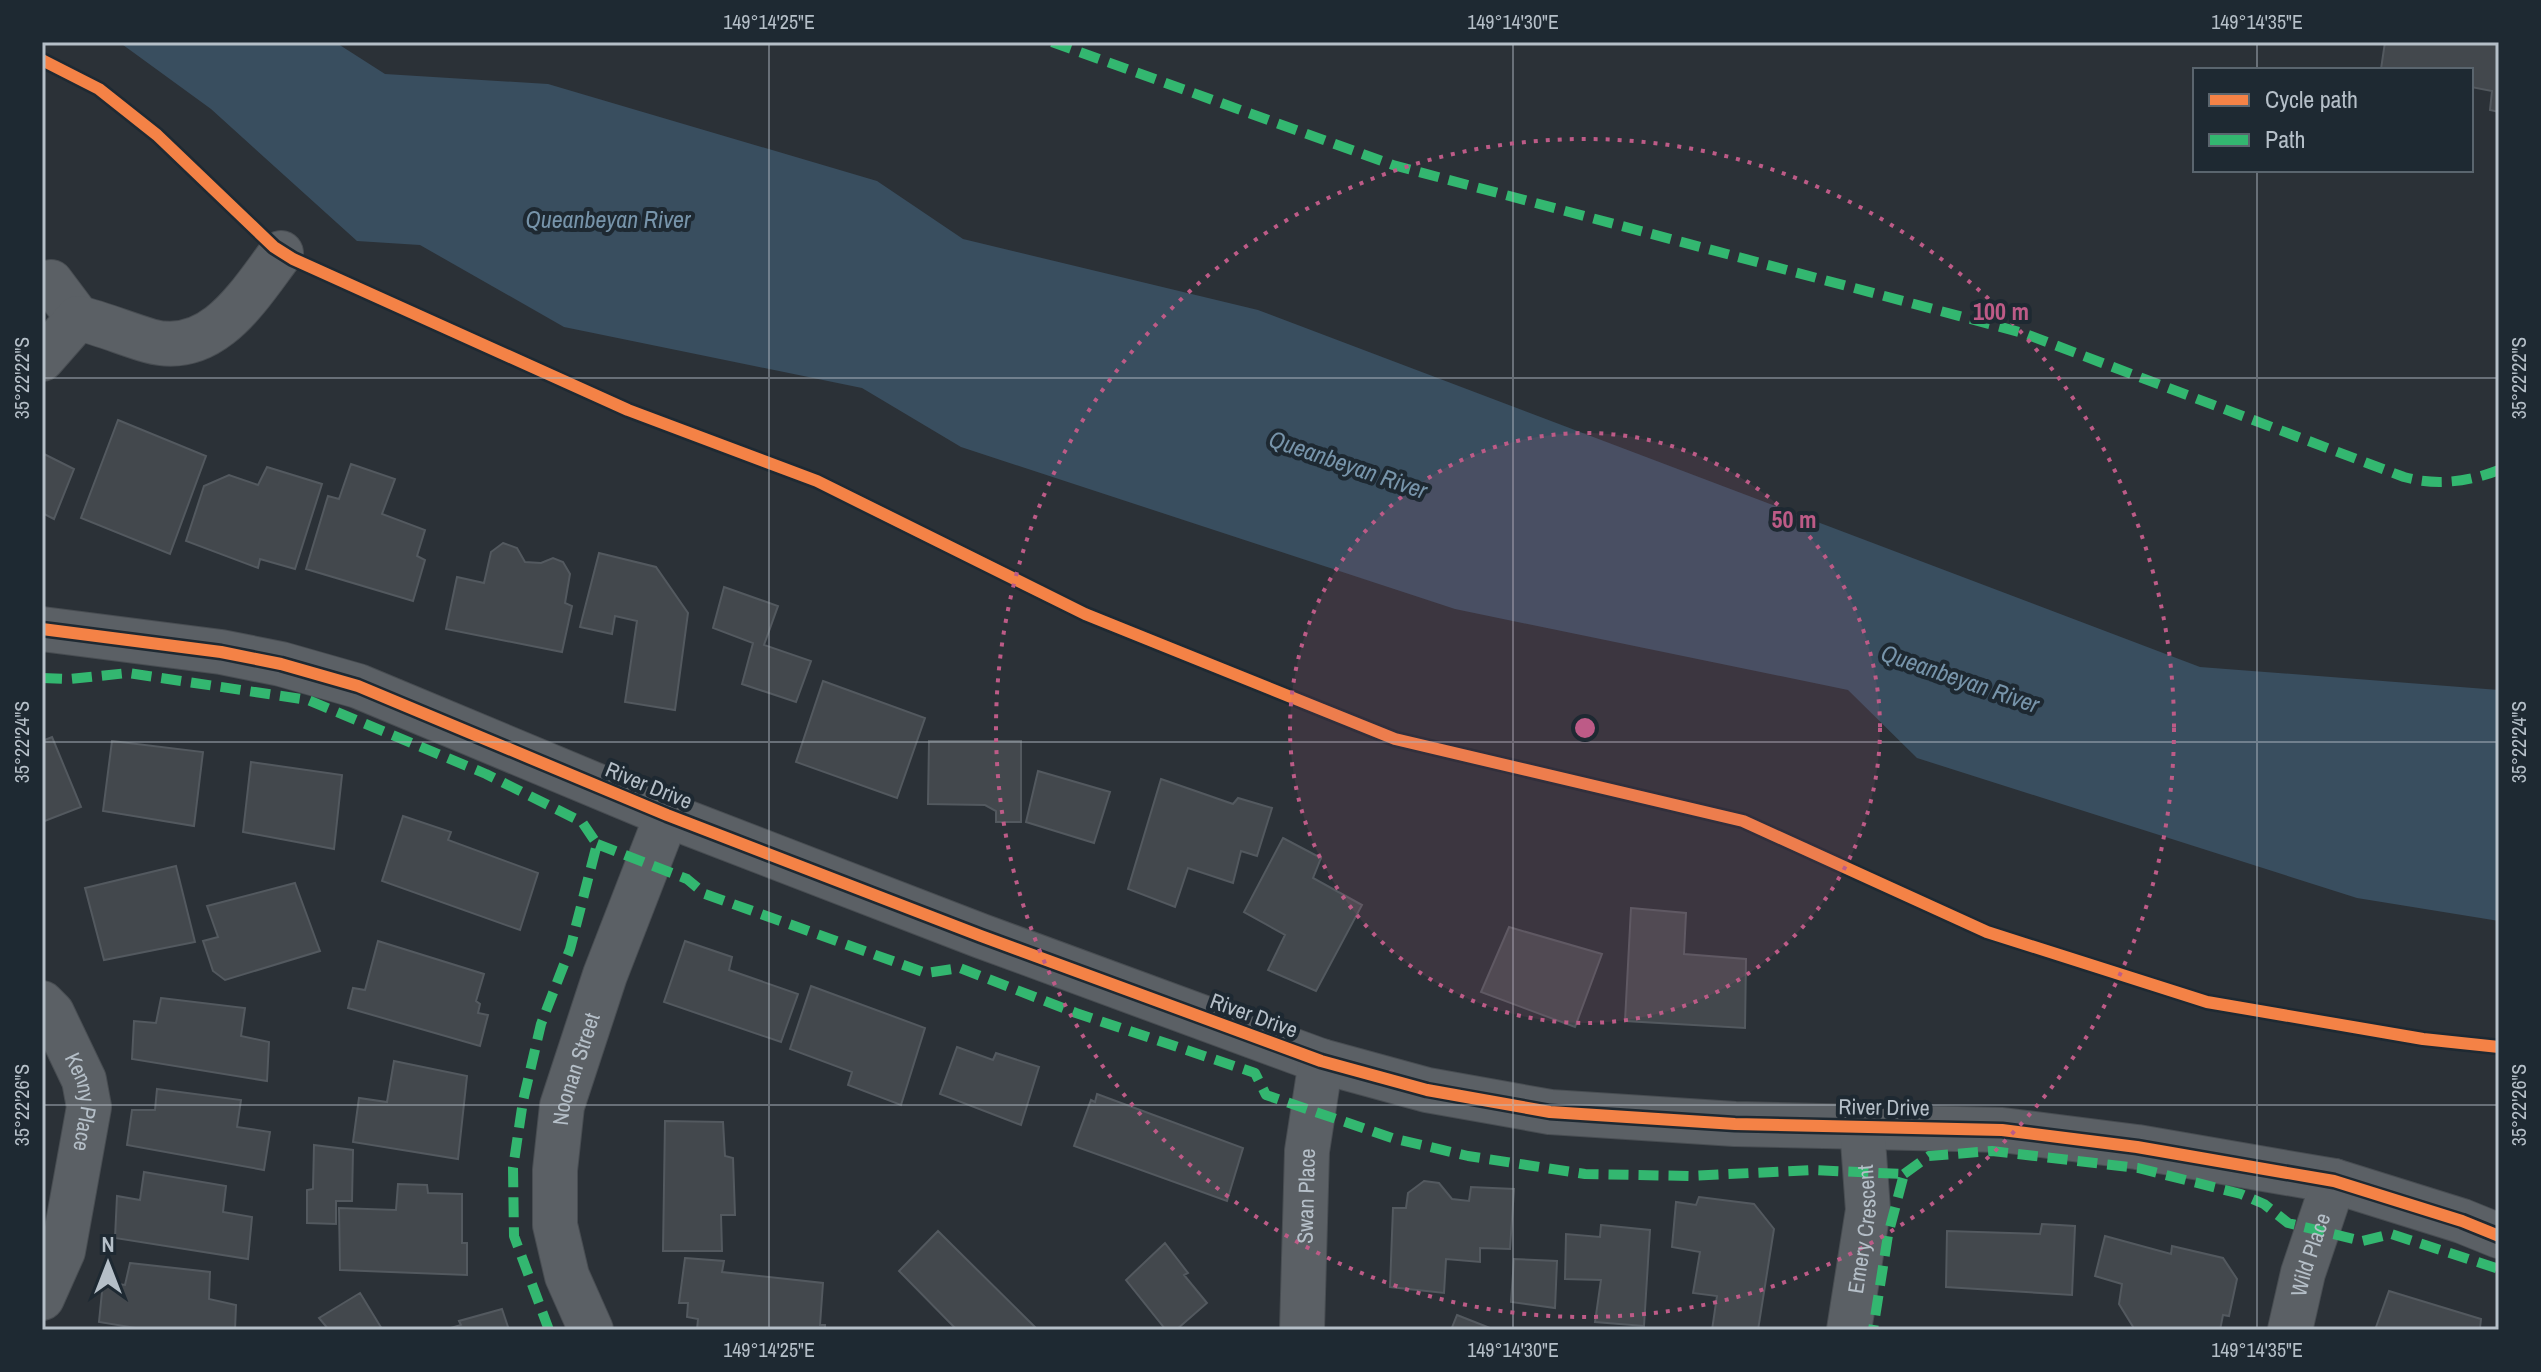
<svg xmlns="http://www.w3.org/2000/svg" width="2541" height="1372" viewBox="0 0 2541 1372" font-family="'Archivo Narrow',sans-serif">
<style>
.water{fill:#394e5f}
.building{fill:#43484d;stroke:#53595f;stroke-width:2}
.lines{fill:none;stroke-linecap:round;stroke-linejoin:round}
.minor-casing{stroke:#484d52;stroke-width:46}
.minor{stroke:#5b6065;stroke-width:44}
.quiet{stroke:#33b770;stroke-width:10;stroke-dasharray:20 10;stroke-linecap:butt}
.cycleway-casing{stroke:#1e2932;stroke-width:17}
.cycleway{stroke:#f48246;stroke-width:12}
.ticks{fill:none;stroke:#b5bfc8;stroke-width:2;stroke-opacity:0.45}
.ring{fill:none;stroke:#bd5b87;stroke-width:4;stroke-dasharray:4 8}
.labels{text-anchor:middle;stroke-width:8;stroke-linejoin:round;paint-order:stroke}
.street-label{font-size:22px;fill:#b5bfc8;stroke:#1e2932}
.water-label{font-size:24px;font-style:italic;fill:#7794aa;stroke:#1e2932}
.centre{fill:#bd5b87;stroke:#1e2932;stroke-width:4}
.ring-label{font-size:24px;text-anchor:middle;font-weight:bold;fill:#bd5b87;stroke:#1e2932;stroke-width:8;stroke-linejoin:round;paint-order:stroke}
.neatline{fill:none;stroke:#b5bfc8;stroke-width:3}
.ticks-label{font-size:20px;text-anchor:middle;fill:#b5bfc8}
</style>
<rect width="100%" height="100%" fill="#2b3137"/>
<path class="water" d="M119 42H335L385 74 548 84 877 181 963 239 1258 310 2200 667 2499 690V921L2357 898 1917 758 1848 690 1455 609 961 447 862 388 564 327 420 245 357 241 211 109Z"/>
<path class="building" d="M2385 42H2499V112L2490 110 2492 91 2471 87V70L2381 69Z
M118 420 206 456 170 554 81 518Z
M42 453 74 469 54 519 42 513Z
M351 464 395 479 382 514 425 530 417 556 425 560 413 601 306 569 328 496 339 499Z
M267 467 322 484 295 569 260 559 258 568 186 541 204 486 229 475 258 485Z
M503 543 517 548 525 562 541 563 553 558 563 562 570 574 565 603 572 606 562 652 446 629 457 577 484 583 491 552Z
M599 553 656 567 688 613 675 710 625 702 637 621 615 616 612 634 580 627Z
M724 587 778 606 764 645 811 661 796 702 742 684 753 643 713 628Z
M823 681 925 718 897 798 796 762Z
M52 737 81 807 42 822V741Z
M112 741 203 752 194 826 103 811Z
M929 741H1021V822H996V811L985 805 928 804Z
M251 762 342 775 334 849 243 832Z
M1038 771 1110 792 1094 843 1026 822Z
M1161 779 1233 804 1238 798 1272 808 1257 856 1241 851 1233 883 1188 868 1175 907 1128 889Z
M403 816 451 832 448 840 538 873 520 930 382 881Z
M1283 838 1321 858 1313 878 1362 905 1316 991 1268 970 1285 935 1244 912Z
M176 866 195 942 104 960 85 888Z
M295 883 320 951 225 980 213 971 203 941 218 937 207 906Z
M1631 908 1686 913 1684 954 1746 959 1745 1028 1625 1021Z
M1509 927 1602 954 1575 1027 1481 992Z
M378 941 484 974 476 1001 480 1004 478 1013 488 1015 480 1046 348 1008 353 988 365 990Z
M685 941 732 957 729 970 798 994 781 1042 664 1002Z
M811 986 925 1028 901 1105 848 1085 852 1072 790 1049Z
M161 998 245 1008 241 1036 269 1042 267 1081 132 1059 134 1021 156 1023Z
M957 1047 993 1060 996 1053 1039 1067 1021 1125 940 1094Z
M394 1061 467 1076 458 1159 353 1142 359 1098 387 1102Z
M157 1089 241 1100 237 1127 270 1132 264 1170 127 1145 132 1110H155Z
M1097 1094 1243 1148 1227 1201 1074 1146 1091 1100 1095 1102Z
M665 1121 723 1122 725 1156 733 1158 735 1215H721L722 1251H663Z
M314 1145 353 1150 352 1201H336V1224L307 1223V1190L313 1189Z
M144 1172 226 1186 223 1212 252 1217 248 1259 115 1238 117 1196 140 1200Z
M1424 1181 1439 1183 1452 1199 1469 1201 1471 1187 1514 1189 1510 1249 1480 1248V1262L1446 1259 1444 1293 1390 1287 1393 1208H1406L1408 1193Z
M398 1184 427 1185 428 1193 462 1194V1243H467V1275L340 1270 339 1208 396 1210Z
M1699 1197 1754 1204 1774 1229 1758 1330H1712L1717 1296 1693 1293 1700 1252 1672 1247 1676 1202 1696 1205Z
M2042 1224 2075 1226 2072 1295 1946 1287 1947 1231 2040 1234Z
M1601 1225 1650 1230 1644 1326 1595 1322 1601 1280 1565 1279 1566 1234 1600 1237Z
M938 1231 1038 1330H957L899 1271Z
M2105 1236 2171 1254 2172 1246 2223 1258 2237 1279 2229 1316 2223 1315 2220 1330H2135L2119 1304 2122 1284 2095 1276Z
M1165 1243 1188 1273 1184 1275 1207 1303 1176 1330H1166L1126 1280Z
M685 1258 724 1261 722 1272 823 1283 820 1325H825V1330H697L698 1319 687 1317 688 1303H679Z
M1514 1259 1557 1261 1555 1308 1511 1302Z
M130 1263 210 1272 209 1299 236 1305 235 1330H148L99 1322 103 1282 125 1285Z
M2389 1291 2481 1319 2480 1328 2488 1330H2375Z
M360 1293 382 1329 329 1330 319 1318Z
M502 1309 509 1330H444L461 1325 459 1321Z
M1457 1315 1495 1330H1451Z"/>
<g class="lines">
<defs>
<g id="minor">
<path d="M51 282 78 318"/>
<path d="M42 359 78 318C103 324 126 334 150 341 213 358 249 295 281 253"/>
<path d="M42 629 221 652 281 664 358 686 667 815 981 936 1321 1061 1427 1090 1550 1112 1735 1124 2002 1130 2137 1147 2334 1181 2462 1221 2499 1236"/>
<path id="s1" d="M42 1003 52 1013 84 1080 89 1107 63 1251 42 1298"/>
<path id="s2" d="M591 1330 567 1276 555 1225V1170L562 1106 605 975 667 815"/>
<path id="s3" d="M1302 1330 1307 1151 1321 1061"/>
<path id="s4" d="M1849 1330 1868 1210 1862 1127"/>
<path id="s5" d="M2290 1330 2303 1273 2334 1181"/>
</g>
</defs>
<use href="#minor" class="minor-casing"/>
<use href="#minor" class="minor"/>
<path class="quiet" d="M1052 42 1393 165 2023 333 2404 477C2436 486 2468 482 2499 470
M42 678 70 679 128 673 308 700 486 774 582 822 597 844 570 949 541 1024 523 1101 513 1168 514 1236 549 1330
M597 844 687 879 705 894 926 973 960 968 1076 1013 1255 1073 1266 1095 1392 1138 1468 1156 1585 1174 1690 1176 1812 1170 1904 1174 1888 1235 1873 1330
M1904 1174 1929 1156 1992 1151 2138 1168 2241 1194 2264 1204 2288 1223 2362 1241 2391 1234 2499 1269"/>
<defs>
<path id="cycleway" d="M42 60 99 89 157 135 274 247 293 259 628 410 817 481 1085 614 1395 739 1743 821 1987 932 2207 1002 2423 1039 2499 1047
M42 629 221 652 281 664 358 686 667 815 981 936 1321 1061 1427 1090 1550 1112 1735 1124 2002 1130 2137 1147 2334 1181 2462 1221 2499 1236"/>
</defs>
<use href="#cycleway" class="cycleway-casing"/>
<use href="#cycleway" class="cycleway"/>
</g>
<path class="ticks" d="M769 42V1330M1513 42V1330M2257 42V70M2257 170V1330M42 378H2499M42 742H2499M42 1105H2499"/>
<circle cx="1585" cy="728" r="295" fill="#bd5b87" fill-opacity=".12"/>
<g class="ring">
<circle cx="1585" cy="728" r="295"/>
<circle cx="1585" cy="728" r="589"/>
</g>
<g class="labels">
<g class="street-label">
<text transform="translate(649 785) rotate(22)" y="8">River Drive</text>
<text transform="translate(1254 1015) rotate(20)" y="8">River Drive</text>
<text dy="8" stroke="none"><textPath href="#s2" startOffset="270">Noonan Street</textPath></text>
<text dy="8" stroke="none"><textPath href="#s1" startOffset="110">Kenny Place</textPath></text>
<text transform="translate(1884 1107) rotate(1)" y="8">River Drive</text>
<text dy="8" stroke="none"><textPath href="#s3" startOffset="134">Swan Place</textPath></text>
<text dy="8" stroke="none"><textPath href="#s4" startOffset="102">Emery Crescent</textPath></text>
<text dy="8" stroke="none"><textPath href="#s5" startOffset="78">Wild Place</textPath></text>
</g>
<g class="water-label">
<text x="608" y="228">Queanbeyan River</text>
<text transform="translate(1348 465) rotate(19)" y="8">Queanbeyan River</text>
<text transform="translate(1960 679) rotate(19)" y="8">Queanbeyan River</text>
</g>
</g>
<circle cx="1585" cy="728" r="12" class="centre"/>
<g class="ring-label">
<text x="2001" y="320">100 m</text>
<text x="1794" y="528">50 m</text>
</g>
<rect width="2541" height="1372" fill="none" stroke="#1e2932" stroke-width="88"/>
<rect x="2193" y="68" width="280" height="104" fill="#1e2932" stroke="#5a656e" stroke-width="2"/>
<rect x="2209" y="94" width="40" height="12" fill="#f48246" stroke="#5a656e" stroke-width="2"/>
<text x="2265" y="108" font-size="24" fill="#b5bfc8">Cycle path</text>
<rect x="2209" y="134" width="40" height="12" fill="#33b770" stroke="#5a656e" stroke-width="2"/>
<text x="2265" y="148" font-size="24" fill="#b5bfc8">Path</text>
<g transform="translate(108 1264)" stroke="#1e2932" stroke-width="6" paint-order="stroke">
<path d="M0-6L14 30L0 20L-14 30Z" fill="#b5bfc8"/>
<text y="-12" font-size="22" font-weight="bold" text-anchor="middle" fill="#b5bfc8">N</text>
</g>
<rect x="44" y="44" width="2453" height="1284" class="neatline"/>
<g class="ticks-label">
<text x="769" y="29">149°14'25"E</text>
<text x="1513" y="29">149°14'30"E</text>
<text x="2257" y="29">149°14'35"E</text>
<text transform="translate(22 378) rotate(-90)" y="7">35°22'22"S</text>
<text transform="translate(2519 378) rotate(-90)" y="7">35°22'22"S</text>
<text transform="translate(22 742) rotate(-90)" y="7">35°22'24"S</text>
<text transform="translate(2519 742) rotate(-90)" y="7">35°22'24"S</text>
<text transform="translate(22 1105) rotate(-90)" y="7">35°22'26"S</text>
<text transform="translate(2519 1105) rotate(-90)" y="7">35°22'26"S</text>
<text x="769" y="1357">149°14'25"E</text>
<text x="1513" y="1357">149°14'30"E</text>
<text x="2257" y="1357">149°14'35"E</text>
</g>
</svg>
